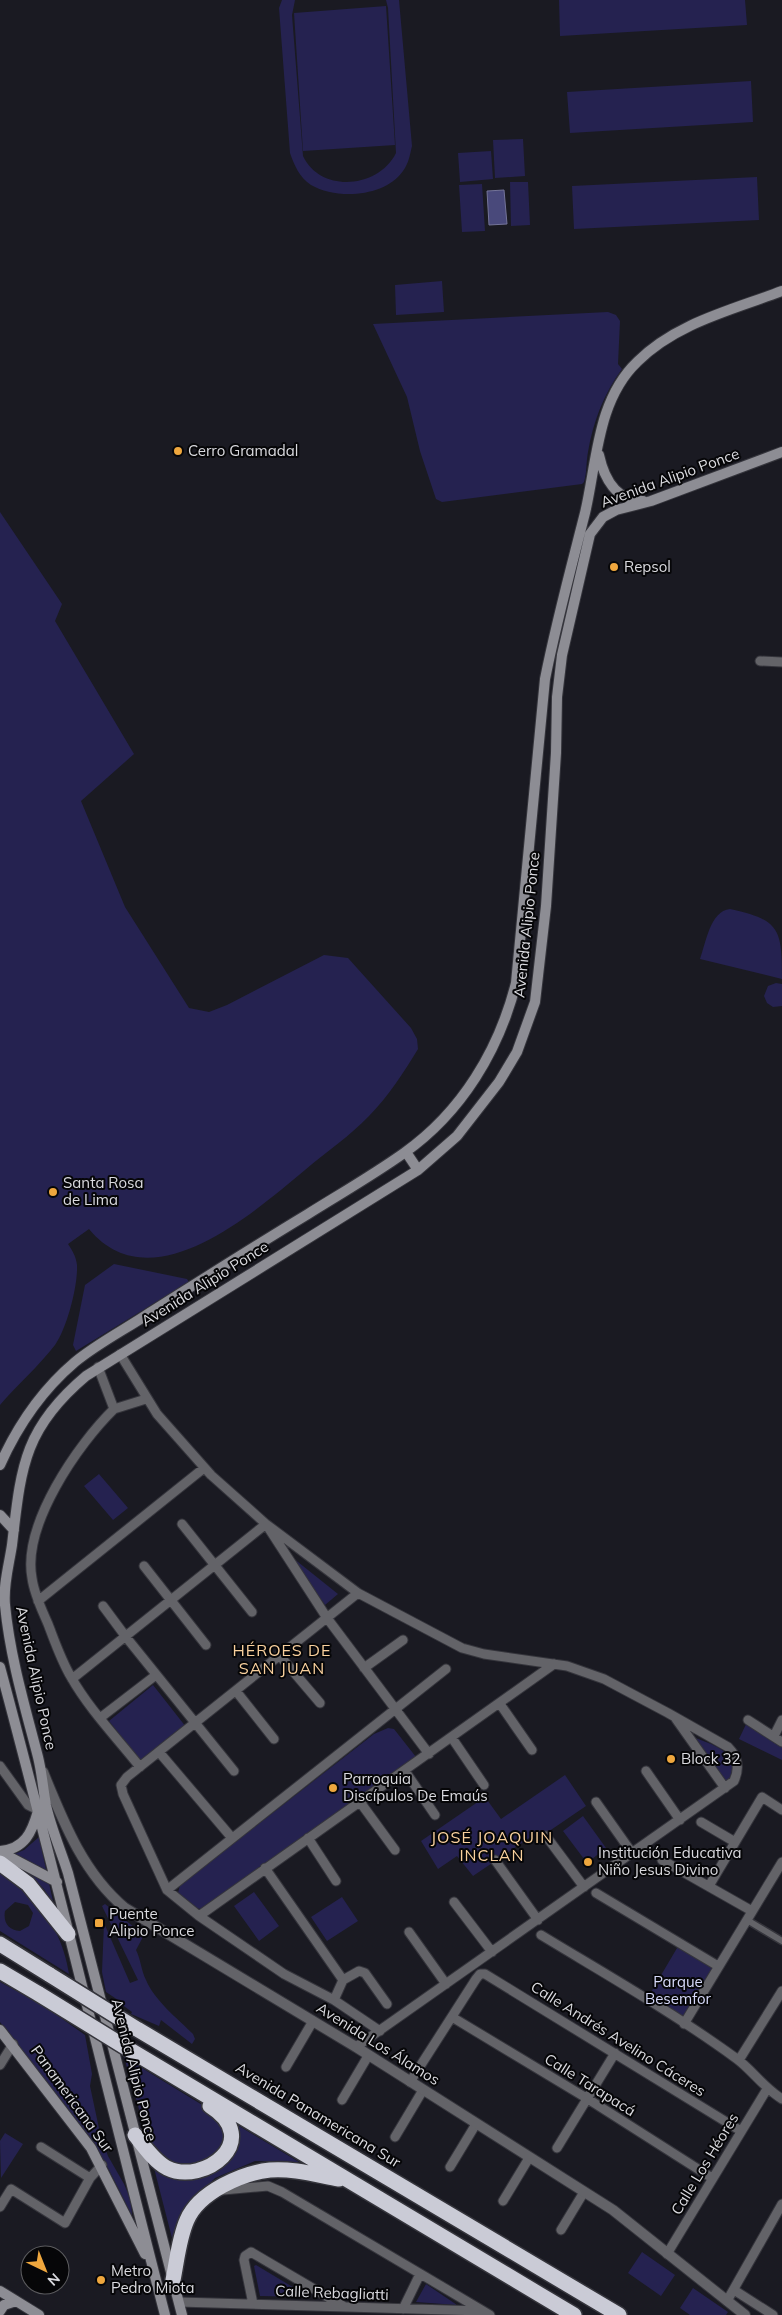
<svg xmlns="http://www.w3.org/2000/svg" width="782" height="2315" viewBox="0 0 782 2315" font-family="Mulish,sans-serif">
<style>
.green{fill:#252250;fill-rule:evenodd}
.water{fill:#49497b;stroke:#747499}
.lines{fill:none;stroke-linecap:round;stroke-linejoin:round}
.pedestrian-casing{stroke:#35353c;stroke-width:9}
.minor-casing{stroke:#35353c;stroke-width:11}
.tertiary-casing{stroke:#35353c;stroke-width:12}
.secondary-casing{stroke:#35353c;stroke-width:12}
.motorway-casing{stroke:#35353c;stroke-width:18}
.pedestrian{stroke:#636368;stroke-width:6}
.minor{stroke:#636368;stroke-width:9}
.tertiary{stroke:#636368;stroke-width:10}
.secondary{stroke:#8d8d94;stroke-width:10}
.motorway{stroke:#cacbd6;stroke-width:15}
.motorway-bridge-casing{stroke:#35353c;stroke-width:18;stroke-linecap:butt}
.motorway-bridge{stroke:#cacbd6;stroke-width:15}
.poi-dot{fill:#efa73e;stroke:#060608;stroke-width:2}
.labels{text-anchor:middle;stroke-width:4;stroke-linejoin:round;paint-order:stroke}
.poi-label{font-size:15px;fill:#dadadf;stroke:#060608;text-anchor:start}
.street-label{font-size:15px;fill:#dadadf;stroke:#060608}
.park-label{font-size:15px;fill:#d7dafa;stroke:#060608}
.neighbourhood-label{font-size:16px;letter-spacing:1px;fill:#fad19e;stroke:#060608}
</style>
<rect width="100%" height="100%" fill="#1a1a22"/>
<path class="green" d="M282 0H295L292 15 303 156C321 194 379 188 396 153L388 8 386 0H399L412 146C410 154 409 163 403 171 385 197 337 200 311 185 300 178 294 165 290 153L279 8Z
M559 0H745L747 25 560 36Z
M386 6 395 145 303 151 294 13Z
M751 81 753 122 570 133 567 92Z
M523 139 525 176 495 178 493 140Z
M491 151 493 179 460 182 458 153Z
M757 177 759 220 574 229 572 186Z
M510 182H528L530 225 511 226Z
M482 184 485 231 462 232 459 185Z
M442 281 444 312 396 315 395 285Z
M608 312 616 315 620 321 618 364 622 369C604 393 593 422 588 452 586 462 587 473 584 482L582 484 442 502 436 499 420 451 407 397 373 324Z
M0 512 62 604 55 621 134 754 81 801 125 907 189 1008 209 1012 227 1005 324 955 348 958 411 1028 417 1039 418 1049C404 1072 388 1097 369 1116 350 1136 326 1152 305 1170 253 1213 151 1304 89 1229L68 1244C72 1250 76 1256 77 1265 78 1286 67 1328 55 1345 38 1367 17 1385 0 1405Z
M730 909C780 920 782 929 782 979L700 959C706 943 710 911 730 909Z
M776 983 782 984V1006L773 1007 767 1003 764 996 768 986Z
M114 1264 187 1279 189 1282 76 1351 73 1345 85 1285Z
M99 1474 128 1508 113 1520 84 1486Z
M288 1554 338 1594 325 1605Z
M153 1685 186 1727 142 1763 109 1721Z
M748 1720 782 1742V1760L739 1739Z
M388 1728 394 1729 416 1757 201 1909C193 1909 182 1900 178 1893L180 1885 374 1734Z
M695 1738C713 1744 738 1753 733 1776L724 1783Z
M565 1775 586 1806 542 1836H532L473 1876 457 1856 438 1869 421 1841 485 1797 501 1819Z
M583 1816 606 1848 587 1863 563 1831Z
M39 1837 54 1906 44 1889 19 1866 12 1855 24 1850Z
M0 1872C9 1879 20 1885 28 1893 50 1913 65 1946 69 1974L0 1931ZM15 1902 28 1905 33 1913 29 1926 20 1931C8 1930 3 1922 5 1911Z
M254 1892 279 1926 259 1941 234 1906Z
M342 1897 358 1921 327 1941 311 1917Z
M105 1904 144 1935 136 1950C141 1960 141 1970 146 1980 155 2001 177 2018 193 2034L195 2039 192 2044 161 2020 159 2026 131 2014 132 2012 121 2004V2002L106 1992 102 1972 104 1923 130 1983 138 1980 102 1906Z
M680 1943 718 1966 684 2024 647 1999Z
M0 1982 44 2006 85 2035 92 2074 90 2086 100 2133 108 2156 124 2184 131 2200 132 2216 109 2170 89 2138 0 2022Z
M124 2057 217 2114 227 2136C223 2142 219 2151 214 2156 194 2172 169 2164 151 2151Z
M239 2126 299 2162 255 2161 215 2178 185 2209 172 2238 154 2168 174 2176 236 2144Z
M5 2133 23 2144 1 2178 0 2141Z
M642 2252 675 2275 661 2296 628 2273Z
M256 2265 306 2295 308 2297 260 2296 254 2266Z
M426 2284 457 2305 416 2302Z
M693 2288 728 2312 726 2315H690L680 2308Z"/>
<path class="water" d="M504 190 507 224 489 225 487 191Z"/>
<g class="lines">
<defs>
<path id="pedestrian" d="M747 1920 782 1941"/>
<path id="minor" d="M760 661 782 662
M120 1354 157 1414 211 1475 266 1524 327 1618 429 1754
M98 1367 114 1409C78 1444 22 1525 32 1578 34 1594 42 1610 48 1624 55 1642 61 1660 71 1677 89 1709 117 1738 140 1767
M114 1409 146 1399
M182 1524 252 1612
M144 1566 206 1645
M358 1593 127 1777 121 1785 123 1794 167 1890 199 1916 284 1974 334 2000 380 2031
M38 1601 204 1468
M103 1606 126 1637 234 1771
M280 1656 320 1703
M364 1668 403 1640
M72 1679 266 1524 358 1593 462 1648 484 1654 567 1666 604 1679 668 1713 728 1747C738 1757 740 1768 734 1781L356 2047
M236 1691 274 1739
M500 1704 532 1750
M100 1718 156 1675
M676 1719 725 1788
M748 1720 782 1742
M774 1736 782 1720
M452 1738 484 1785
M159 1752 232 1838
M0 1766 28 1805 38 1810
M405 1771 435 1815
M646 1771 680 1820
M360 1802 395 1850
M596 1802 632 1853
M701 1822 735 1842
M546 1836 584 1887
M308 1838 336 1881
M495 1860 538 1920
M662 1860 752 1911
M265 1868 343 1980
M709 1886 762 1797 782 1810
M167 1890 446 1669
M596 1893 718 1966
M454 1902 492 1952
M199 1916 554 1664
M409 1932 446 1984
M541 1935C607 1975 674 2013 737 2059 753 2071 763 2087 782 2099
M334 2000 343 1980 359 1971 365 1973 387 2004
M452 2017 588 2099 712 2178
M684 2024 782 1862
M739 2060 782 1991
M0 2065 13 2044
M286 2067 313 2021
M410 2082 476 1979 480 1974H485L741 2131
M342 2100 368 2056
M395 2137 423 2090
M41 2147 90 2178
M557 2148 615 2053
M450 2167 476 2124
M223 2190 268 2186 282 2192 490 2315
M503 2201 529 2158
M0 2207 11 2189 65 2223 90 2178 102 2165
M561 2230 584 2192
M667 2254 767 2089
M734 2290 773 2315
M727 2301 782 2204
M179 2302 482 2311
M253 2304 244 2260 245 2256 251 2252 343 2306
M403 2309 420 2274"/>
<path id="tertiary" d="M43 1772C63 1821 83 1873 125 1908L356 2047 613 2210 745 2315"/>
<path id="secondary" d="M599 455C604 478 616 501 643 501
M406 1152 418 1170
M0 1465C17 1427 42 1390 75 1362 98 1343 126 1329 151 1312 203 1279 255 1246 308 1214 340 1194 373 1175 404 1153 462 1112 499 1050 516 983L545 679C556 623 571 568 585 513 597 462 597 400 637 362 676 323 732 310 782 291
M0 1515 14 1530
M0 1667C58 1882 109 2099 165 2315
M0 1851C25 1849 32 1832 38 1811
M0 1852 57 1882
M0 2030 91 2148 145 2254
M0 2291 39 2315
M0 2311 4 2305 16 2301
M182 2315 68 1873C61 1851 51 1828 46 1805 43 1789 42 1773 38 1757 25 1707 10 1657 5 1605 3 1585 9 1565 12 1545 21 1468 23 1429 86 1376L418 1170 457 1136 499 1082 517 1052 535 1002 546 906 556 753 557 697 562 655 590 534 603 517 616 510 651 501 782 452"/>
<path id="motorway" d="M0 1863 28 1884 68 1934
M0 1944 50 1975
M0 1971 39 1994
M137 2029 619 2315
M130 2050 574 2315
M135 2135C144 2146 154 2161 167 2168 204 2186 264 2140 210 2106
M173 2280C177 2260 179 2238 187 2220 199 2192 242 2173 270 2170 292 2168 317 2175 339 2179"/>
</defs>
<use href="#pedestrian" class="pedestrian-casing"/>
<use href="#minor" class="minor-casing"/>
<use href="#tertiary" class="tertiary-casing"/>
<use href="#secondary" class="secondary-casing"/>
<use href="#motorway" class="motorway-casing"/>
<use href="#pedestrian" class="pedestrian"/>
<use href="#minor" class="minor"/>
<use href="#tertiary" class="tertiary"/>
<use href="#secondary" class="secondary"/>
<use href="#motorway" class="motorway"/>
<defs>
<path id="motorway-bridge" d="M50 1975 137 2029
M39 1994 130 2050"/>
</defs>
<use href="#motorway-bridge" class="motorway-bridge-casing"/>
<use href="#motorway-bridge" class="motorway-bridge"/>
</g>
<g class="poi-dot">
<circle cx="178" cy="451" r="5"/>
<circle cx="614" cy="567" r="5"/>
<circle cx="53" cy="1192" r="5"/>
<circle cx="671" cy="1759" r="5"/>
<circle cx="333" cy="1788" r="5"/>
<circle cx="588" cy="1862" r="5"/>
<rect x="94" y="1918" width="10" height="10" rx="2.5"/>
<circle cx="101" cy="2280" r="5"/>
</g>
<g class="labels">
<g class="poi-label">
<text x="188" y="456">Cerro Gramadal</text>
<text x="624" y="572">Repsol</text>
<text x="63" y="1188">Santa Rosa<tspan x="63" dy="17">de Lima</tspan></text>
<text x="681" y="1764">Block 32</text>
<text x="343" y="1784">Parroquia<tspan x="343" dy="17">Discípulos De Emaús</tspan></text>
<text x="598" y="1858">Institución Educativa<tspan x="598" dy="17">Niño Jesus Divino</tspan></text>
<text x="109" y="1919">Puente<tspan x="109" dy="17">Alipio Ponce</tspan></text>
<text x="111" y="2276">Metro<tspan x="111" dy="17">Pedro Miota</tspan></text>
</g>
<g class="street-label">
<text transform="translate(670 478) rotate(-20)" y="5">Avenida Alipio Ponce</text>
<text transform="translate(527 925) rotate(-84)" y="5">Avenida Alipio Ponce</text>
<text transform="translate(205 1284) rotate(-32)" y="5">Avenida Alipio Ponce</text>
<text transform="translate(36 1678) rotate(78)" y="5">Avenida Alipio Ponce</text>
<text transform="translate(618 2039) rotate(32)" y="5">Calle Andrés Avelino Cáceres</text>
<text transform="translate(378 2044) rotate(32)" y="5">Avenida Los Álamos</text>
<text transform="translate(134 2070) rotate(76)" y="5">Avenida Alipio Ponce</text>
<text transform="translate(590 2085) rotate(32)" y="5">Calle Tarapacá</text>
<text transform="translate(72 2099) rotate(54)" y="5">Panamericana Sur</text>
<text transform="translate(318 2115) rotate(31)" y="5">Avenida Panamericana Sur</text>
<text transform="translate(705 2164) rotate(-59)" y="5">Calle Los Héores</text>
<text transform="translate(332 2293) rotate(2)" y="5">Calle Rebagliatti</text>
</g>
<g class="park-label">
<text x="678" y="1987">Parque<tspan x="678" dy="17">Besemfor</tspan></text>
</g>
<g class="neighbourhood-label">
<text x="282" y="1656">HÉROES DE<tspan x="282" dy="18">SAN JUAN</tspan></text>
<text x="492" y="1843">JOSÉ JOAQUIN<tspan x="492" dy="18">INCLAN</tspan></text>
</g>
</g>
<g transform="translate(45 2270) rotate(137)"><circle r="24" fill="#060608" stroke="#5b5b5e"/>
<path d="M0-4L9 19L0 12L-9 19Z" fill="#efa73e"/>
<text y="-8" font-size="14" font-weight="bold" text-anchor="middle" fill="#dadadf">N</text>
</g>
</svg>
